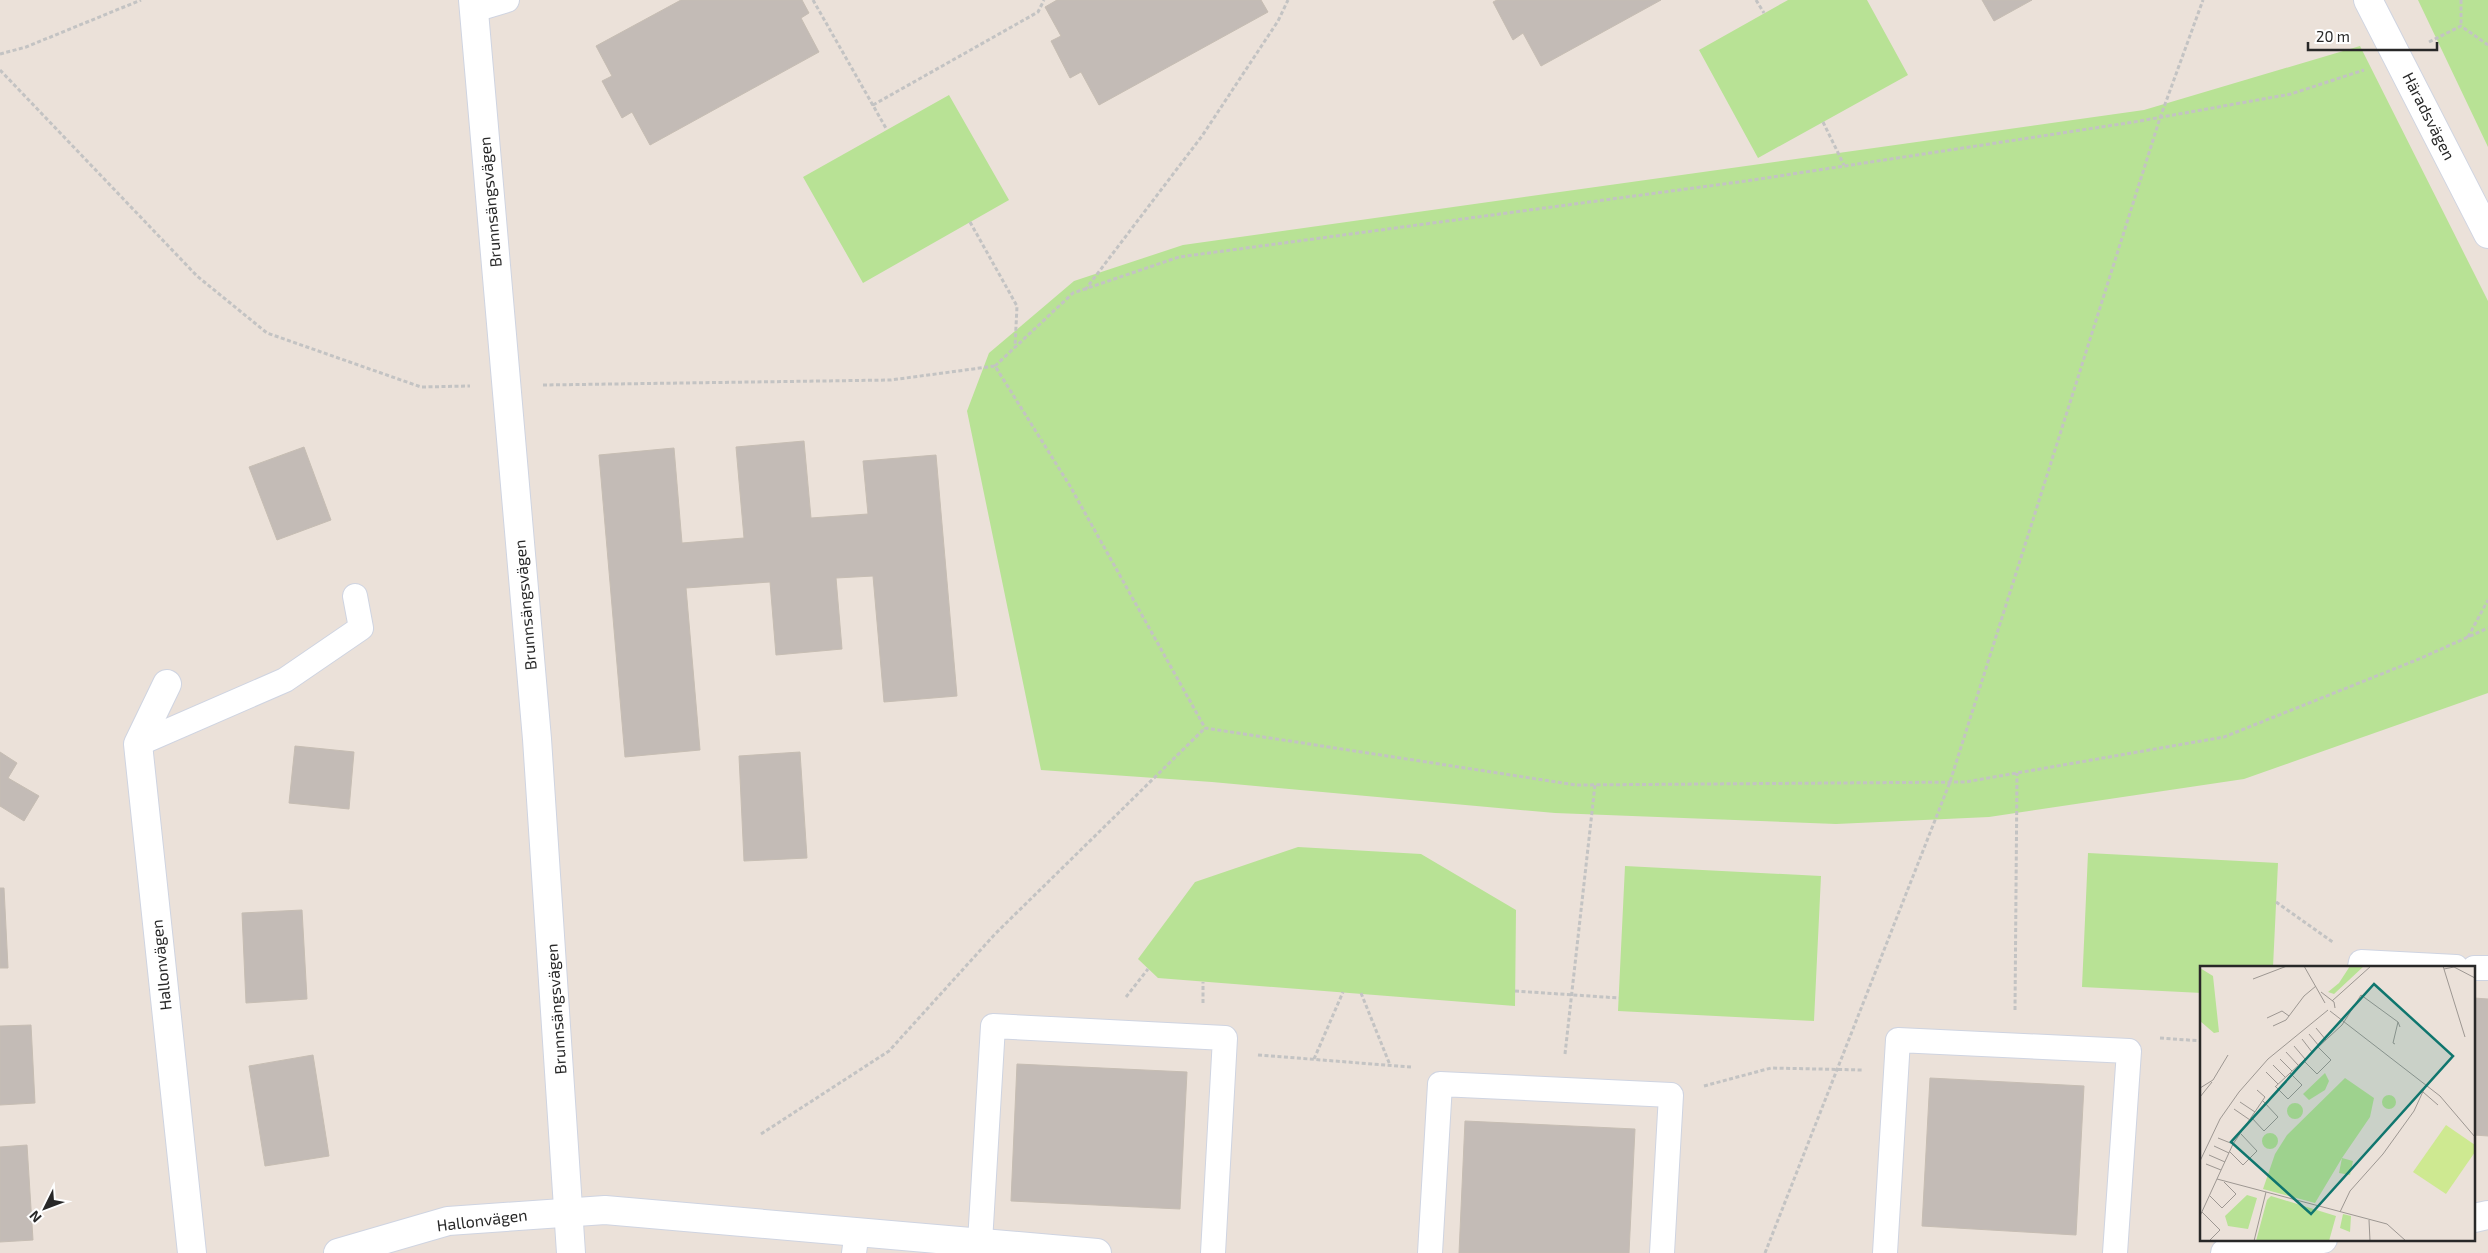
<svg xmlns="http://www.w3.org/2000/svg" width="2488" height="1253" viewBox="0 0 2488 1253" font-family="'Exo 2',sans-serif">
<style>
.green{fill:#b8e295}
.building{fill:#c3bbb6;stroke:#c6bdb3}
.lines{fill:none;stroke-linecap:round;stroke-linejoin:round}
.service-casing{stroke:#cfd4e1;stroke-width:26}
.minor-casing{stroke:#cfd4e1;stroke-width:30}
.tertiary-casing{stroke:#cfd4e1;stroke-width:30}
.path{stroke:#c3c3c3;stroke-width:3;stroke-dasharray:4 2.5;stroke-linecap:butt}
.service{stroke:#fff;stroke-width:24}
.minor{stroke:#fff;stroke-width:28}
.tertiary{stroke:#fff;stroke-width:28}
.labels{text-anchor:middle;stroke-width:5;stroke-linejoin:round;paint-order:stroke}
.street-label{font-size:16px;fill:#282828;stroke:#fff}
.inset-road{fill:none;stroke:#9d9792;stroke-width:1}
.view{fill:#0f766e;fill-opacity:0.15;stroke:#0f766e;stroke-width:2.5}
.inset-edge{fill:none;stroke:#282828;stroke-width:2.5}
</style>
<rect width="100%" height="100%" fill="#ebe1d9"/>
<path class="green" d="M1788 0H1867L1908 75 1758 158 1699 50Z
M2418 0H2488V147Z
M2360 46 2488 301V693L2244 779 1989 817 1836 824 1555 813 1212 782 1041 770 967 411 989 353 1074 281 1183 245 2144 110Z
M949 95 1009 200 863 283 803 177Z
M1298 847 1421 854 1516 910 1515 1006 1158 978 1138 959 1195 882Z
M2088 853 2278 863 2273 967H2202V993L2082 987Z
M1625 866 1821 876 1814 1021 1618 1011Z"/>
<path class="building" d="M681 0H802L809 13 801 18 819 52 650 145 632 112 622 118 602 81 612 76 596 46Z
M1057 0H1261L1268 12 1099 105 1081 72 1070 78 1051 41 1061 36 1045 7Z
M1497 0H1661L1541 66 1523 33 1513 40 1493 2Z
M1982 0H2032L1994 21Z
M804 441 811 518 868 514 863 461 936 455 957 696 884 702 873 576 836 578 842 649 776 655 770 582 686 588 700 750 625 757 599 455 674 448 682 543 744 538 736 447Z
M304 447 331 520 277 540 249 467Z
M295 746 354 752 349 809 289 803Z
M0 752 17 763 8 778 39 796 24 821 0 806Z
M800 752 807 858 744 861 739 756Z
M0 888H4L8 968H0Z
M302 910 307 999 246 1003 242 913Z
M2474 998 2488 999V1136L2474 1135Z
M31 1025 35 1103 0 1105V1026Z
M313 1055 329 1156 265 1166 249 1066Z
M1017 1064 1187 1072 1180 1209 1011 1201Z
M1930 1078 2084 1086 2076 1235 1922 1226Z
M1465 1121 1635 1129 1629 1253H1459Z
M27 1145 33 1240 0 1242V1147Z"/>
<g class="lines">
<defs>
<path id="service" d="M474 10 507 0
M138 744 285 680 361 628 355 596
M2360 967 2361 962 2456 967
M2474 968H2488
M980 1242 993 1026 1225 1038 1213 1253
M854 1253 857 1231
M1430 1253 1440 1084 1671 1095 1662 1253
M1885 1253 1898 1040 2129 1051 2115 1253"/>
<path id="minor" d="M2368 0 2488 234
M167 684 138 744 192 1253
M2474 1218 2488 1215
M338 1253 448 1221 605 1210 1097 1253
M2225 1253 2323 1239"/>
<path id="tertiary" d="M473 0 537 739 571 1253"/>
</defs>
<use href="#service" class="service-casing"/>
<use href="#minor" class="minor-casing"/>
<use href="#tertiary" class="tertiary-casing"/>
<path class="path" d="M813 0 887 130
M1756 0 1764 13
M2461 0V26
M2429 42 2461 26 2488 45
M0 54 26 47 141 0
M0 70 197 276 267 333 421 387 470 386
M873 105 1038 12 1044 0
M1823 122 1844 165
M970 222 1017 306 1015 347
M1085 290 1202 136 1278 21 1288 0
M995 366 1073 293 1179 257 1746 181 2134 122 2291 94 2364 70
M543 385 891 380 995 366 1070 486 1205 728 1576 785 1965 782 2224 737 2419 659 2488 628
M2468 637 2488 600
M2276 902 2334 943
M1515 991 1619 998
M1361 993 1390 1065
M1126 997 1148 969
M1203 1003V982
M2015 1010 2017 773
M2160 1038 2202 1041
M1565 1054 1595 785
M1258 1055 1411 1067
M1314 1059 1343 992
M1704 1086 1771 1068 1863 1070
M761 1134 889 1051 995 934 1205 728
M1765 1253 1950 782 2160 118 2203 0"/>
<use href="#service" class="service"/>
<use href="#minor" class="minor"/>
<use href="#tertiary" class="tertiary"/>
</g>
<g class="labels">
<g class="street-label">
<text transform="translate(2429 116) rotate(63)" y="6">Häradsvägen</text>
<text transform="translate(490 202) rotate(-95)" y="6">Brunnsängsvägen</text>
<text transform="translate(525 605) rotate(-95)" y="6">Brunnsängsvägen</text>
<text transform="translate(161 965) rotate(-96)" y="6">Hallonvägen</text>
<text transform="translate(556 1009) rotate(-94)" y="6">Brunnsängsvägen</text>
<text transform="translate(482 1220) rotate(-7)" y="6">Hallonvägen</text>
</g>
</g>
<g transform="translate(2200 966)">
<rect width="275" height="275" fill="#ebe1d9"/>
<path d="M150 0H164L134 28 128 26 139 17ZM0 2 13 10 19 66 14 67 0 55ZM125 107 129 115 125 124 109 134 103 128ZM145 112 174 132 170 151 142 192 153 195 150 209 139 207 142 192 115 237 63 223 75 188 87 169ZM182 136a7 7 0 1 1 14 0a7 7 0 1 1-14 0ZM87 145a8 8 0 1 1 16 0a8 8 0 1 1-16 0ZM62 175a8 8 0 1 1 16 0a8 8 0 1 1-16 0ZM47 229 57 232 48 263 28 260 25 250ZM71 230 136 250 129 275H56L67 234ZM143 248 151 250 150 266 140 262Z" fill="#b8e295"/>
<path d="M246 159 275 179V186L246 228 213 206Z" fill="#cee991"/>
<path class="inset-road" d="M104 0 125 37M243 0 265 71M244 3 254 1 275 12M53 13 87 0M121 26 134 36 135 42M132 35 171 0M130 45 240 130 275 171M67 52 82 45 89 50M73 60 86 54 104 30 116 20M116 62 126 74M109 68 119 80M102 73 112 86M195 78 193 77 198 56M94 80 105 93M86 86 98 99M80 93 92 105M103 94 117 108 131 94 118 81M73 99 85 111M66 106 78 118M75 120 88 133 102 119 90 107M75 121 142 59 161 29 198 56 200 61M0 122 13 114 28 89M223 126 238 139M0 131 12 116M40 136 55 146M34 143 50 154M51 151 64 165 78 151 63 135M18 172 33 178M14 180 29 187M30 186 43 199 57 185 41 168M9 189 25 196M0 195 20 153 39 126 68 93 128 44M6 198 21 204M17 213 187 258 206 275M10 230 22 242 36 228 24 216M2 246 20 264 9 275M140 246 150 225 183 188 214 145 226 119M0 250 33 178 65 131 57 124M169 254 170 275M33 275H51M54 275 66 226"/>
<path class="view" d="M174 18 253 90 111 248 31 176Z"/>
<rect width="275" height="275" class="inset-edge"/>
</g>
<g transform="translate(45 1208) rotate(228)" stroke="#ffffff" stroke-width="4" paint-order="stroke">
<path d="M0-4L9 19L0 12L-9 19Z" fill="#282828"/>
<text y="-8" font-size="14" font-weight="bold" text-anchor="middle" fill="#282828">N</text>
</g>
<path d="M2308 42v8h129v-8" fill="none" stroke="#282828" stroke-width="2.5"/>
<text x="2316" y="42" font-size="15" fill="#282828" stroke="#ffffff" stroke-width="4" paint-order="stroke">20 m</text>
</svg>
